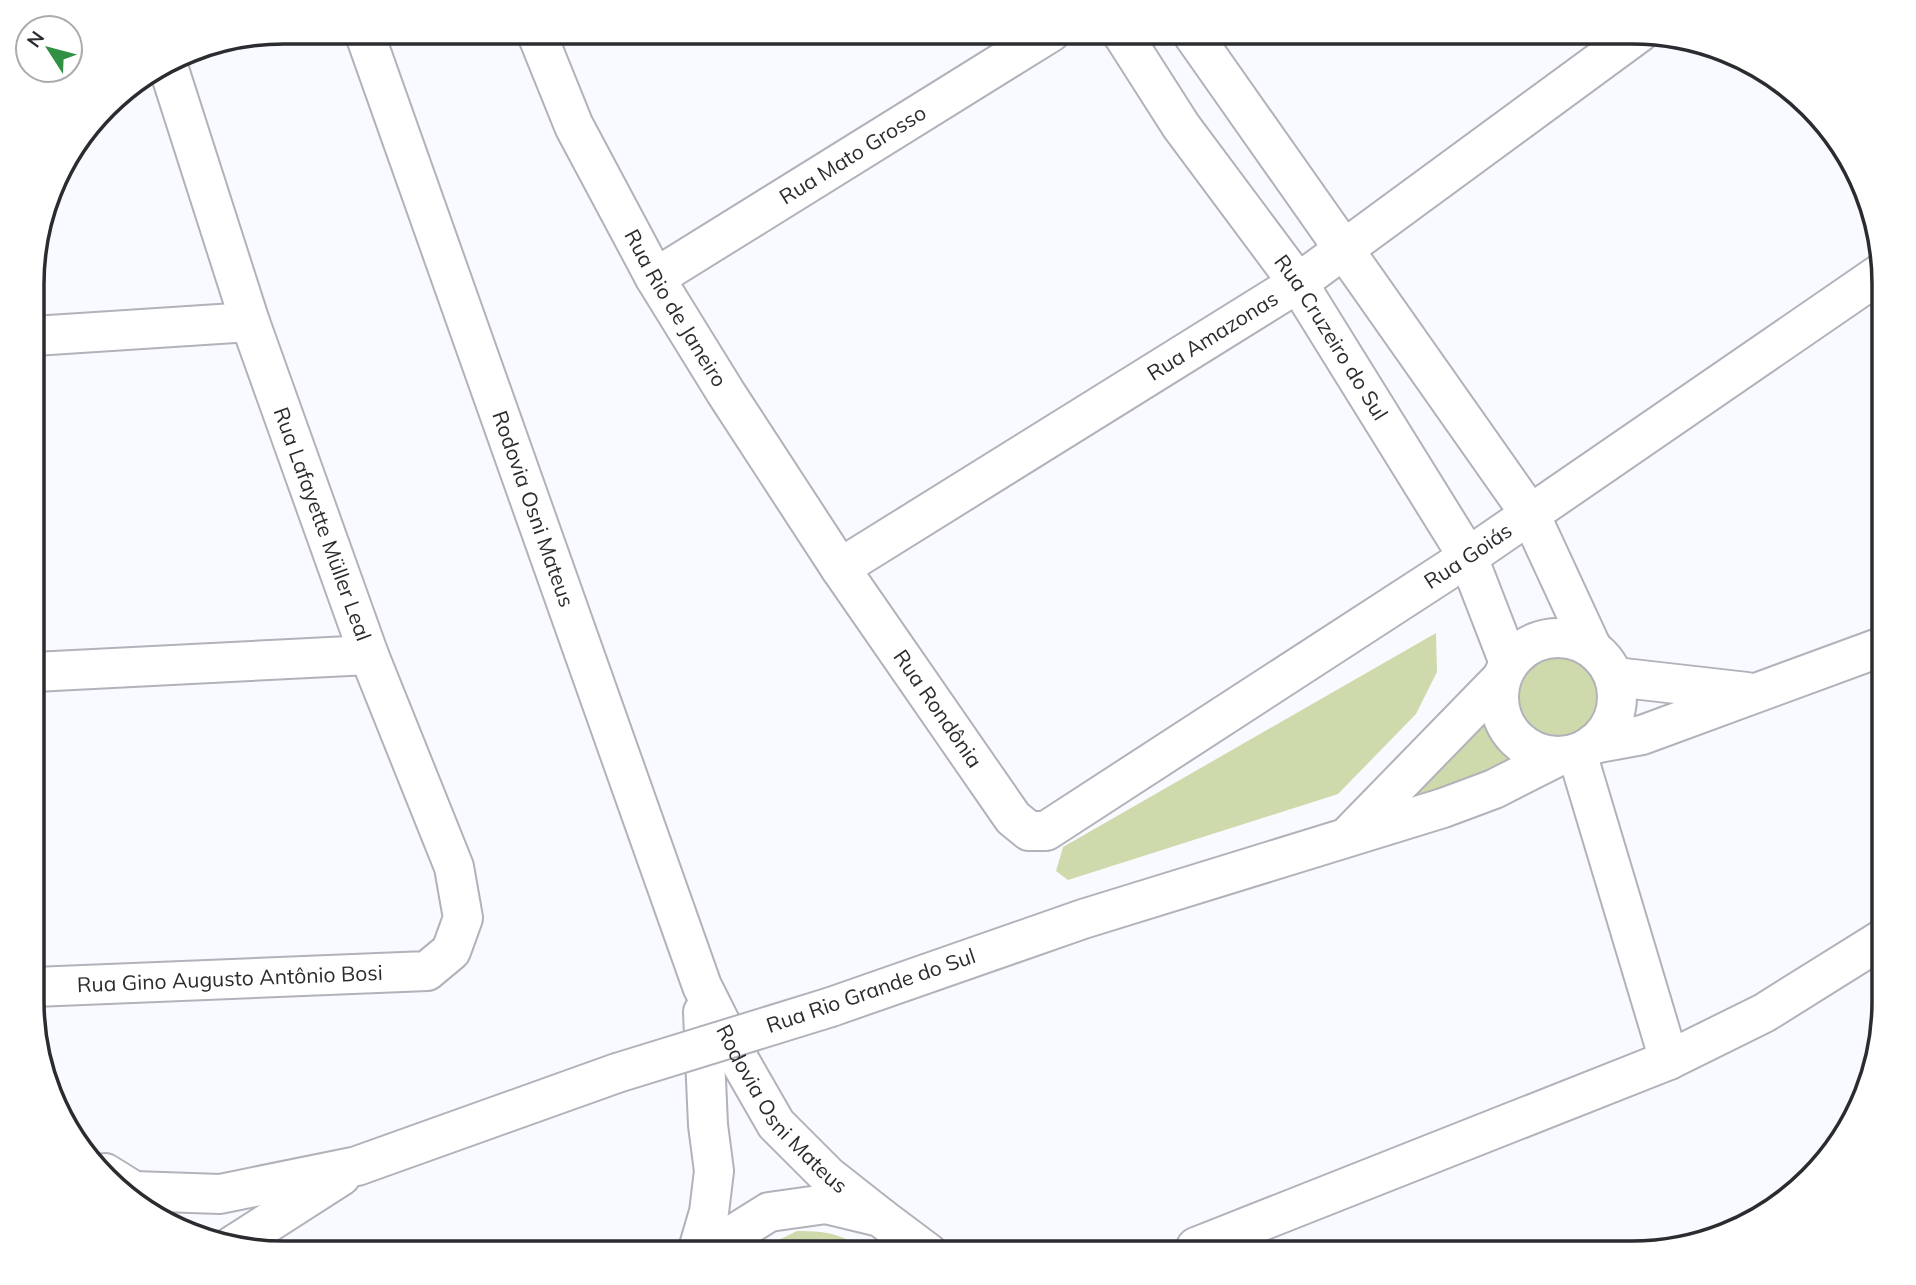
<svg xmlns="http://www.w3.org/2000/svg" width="1916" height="1285" viewBox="0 0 1916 1285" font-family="Mulish,sans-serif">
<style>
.green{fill:#cedaab}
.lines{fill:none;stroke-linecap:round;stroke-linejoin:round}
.minor-casing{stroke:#b1b2ba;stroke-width:42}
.tertiary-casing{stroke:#b1b2ba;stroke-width:42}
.secondary-casing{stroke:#b1b2ba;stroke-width:42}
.minor{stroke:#fff;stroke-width:38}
.tertiary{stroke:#fff;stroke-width:38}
.secondary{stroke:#fff;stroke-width:38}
.tertiary-bridge-casing{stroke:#b1b2ba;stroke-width:42;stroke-linecap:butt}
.tertiary-bridge{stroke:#fff;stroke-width:38}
.labels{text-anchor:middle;stroke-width:7;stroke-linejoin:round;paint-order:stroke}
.street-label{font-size:21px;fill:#2b2c2f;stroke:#fff}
.rim{fill:none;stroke:#2b2c2f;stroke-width:3.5}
</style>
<rect width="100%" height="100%" fill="#f9faff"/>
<path class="green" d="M1436 633 1437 672 1416 714 1338 794 1068 880 1056 871 1063 847Z
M1511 699a45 45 0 1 1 90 0a45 45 0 1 1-90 0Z
M1479 718 1528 765 1391 812Z
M797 1231C829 1231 843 1234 869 1253H752Z"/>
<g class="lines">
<defs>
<g id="minor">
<path id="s1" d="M536 32 574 126 655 278 726 393 840 568 1013 818 1029 831H1046L1468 557 1884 271"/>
<path id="s2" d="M655 278 1051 32"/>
<path d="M34 336 250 322"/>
<path id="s3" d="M840 568 1298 283 1640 32"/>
<path d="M34 672 369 655"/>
<path d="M1577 753 1669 1060"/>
<path id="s4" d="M34 987 427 971 451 951 463 918 454 867 369 655 250 322 167 63"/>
<path d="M1196 1247 1669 1060 1764 1013 1884 938"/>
</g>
<g id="tertiary">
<path id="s5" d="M1121 32 1181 126 1298 283 1468 557 1509 663"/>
<path d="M1191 32 1530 514 1592 648"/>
<circle cx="1558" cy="697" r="59"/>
<path d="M1615 677 1747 692"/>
<path d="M1593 744 1642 735 1884 646"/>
<path d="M1351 833 1501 679"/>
<path d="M831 1007 1083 919 1443 808 1494 789 1559 756"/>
<path d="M134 1191 220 1194 357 1166 617 1073"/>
<path d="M232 1246 341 1176"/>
</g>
<g id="secondary">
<path id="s6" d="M364 32 702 986 737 1056 776 1124 828 1176 880 1217"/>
<path d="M105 1173 134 1191 149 1212"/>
<path d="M697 1253 709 1212 714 1171 708 1125 703 1012"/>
<path d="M713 1253 721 1242 769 1212 826 1204 880 1217 928 1253"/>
</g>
</defs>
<use href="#minor" class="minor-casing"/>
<use href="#tertiary" class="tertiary-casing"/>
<use href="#secondary" class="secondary-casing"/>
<use href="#minor" class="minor"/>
<use href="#tertiary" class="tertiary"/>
<use href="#secondary" class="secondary"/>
<defs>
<path id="tertiary-bridge" d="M617 1073 831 1007"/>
</defs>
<use href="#tertiary-bridge" class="tertiary-bridge-casing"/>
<use href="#tertiary-bridge" class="tertiary-bridge"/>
</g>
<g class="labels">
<g class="street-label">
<text dy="7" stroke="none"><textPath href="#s2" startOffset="233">Rua Mato Grosso</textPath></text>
<text dy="7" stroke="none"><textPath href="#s1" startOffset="310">Rua Rio de Janeiro</textPath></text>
<text dy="7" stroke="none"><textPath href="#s3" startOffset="439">Rua Amazonas</textPath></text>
<text dy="7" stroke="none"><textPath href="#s5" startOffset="371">Rua Cruzeiro do Sul</textPath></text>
<text dy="7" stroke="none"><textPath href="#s6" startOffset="506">Rodovia Osni Mateus</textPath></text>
<text transform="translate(322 524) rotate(70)" y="7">Rua Lafayette Müller Leal</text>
<text dy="7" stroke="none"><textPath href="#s1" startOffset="1463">Rua Goiás</textPath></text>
<text dy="7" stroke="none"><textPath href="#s1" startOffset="789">Rua Rondônia</textPath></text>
<text dy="7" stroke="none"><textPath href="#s4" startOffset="196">Rua Gino Augusto Antônio Bosi</textPath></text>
<text transform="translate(871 991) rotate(-19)" y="7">Rua Rio Grande do Sul</text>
<text dy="7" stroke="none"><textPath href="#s6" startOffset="1160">Rodovia Osni Mateus</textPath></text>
</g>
</g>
<path d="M0 0H1916V1285H0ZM284 44H1632A240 240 0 0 1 1872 284V1001A240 240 0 0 1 1632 1241H284A240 240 0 0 1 44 1001V284A240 240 0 0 1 284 44Z" fill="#fff" fill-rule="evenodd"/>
<path class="rim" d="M284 44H1632A240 240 0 0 1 1872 284V1001A240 240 0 0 1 1632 1241H284A240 240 0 0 1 44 1001V284A240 240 0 0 1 284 44Z"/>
<g transform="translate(49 49) rotate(306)"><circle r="33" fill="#ffffff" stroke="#aaabac" stroke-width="2"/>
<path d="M0-5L12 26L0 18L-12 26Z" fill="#309145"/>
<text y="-10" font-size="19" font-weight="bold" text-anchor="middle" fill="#2b2c2f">N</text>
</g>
</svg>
